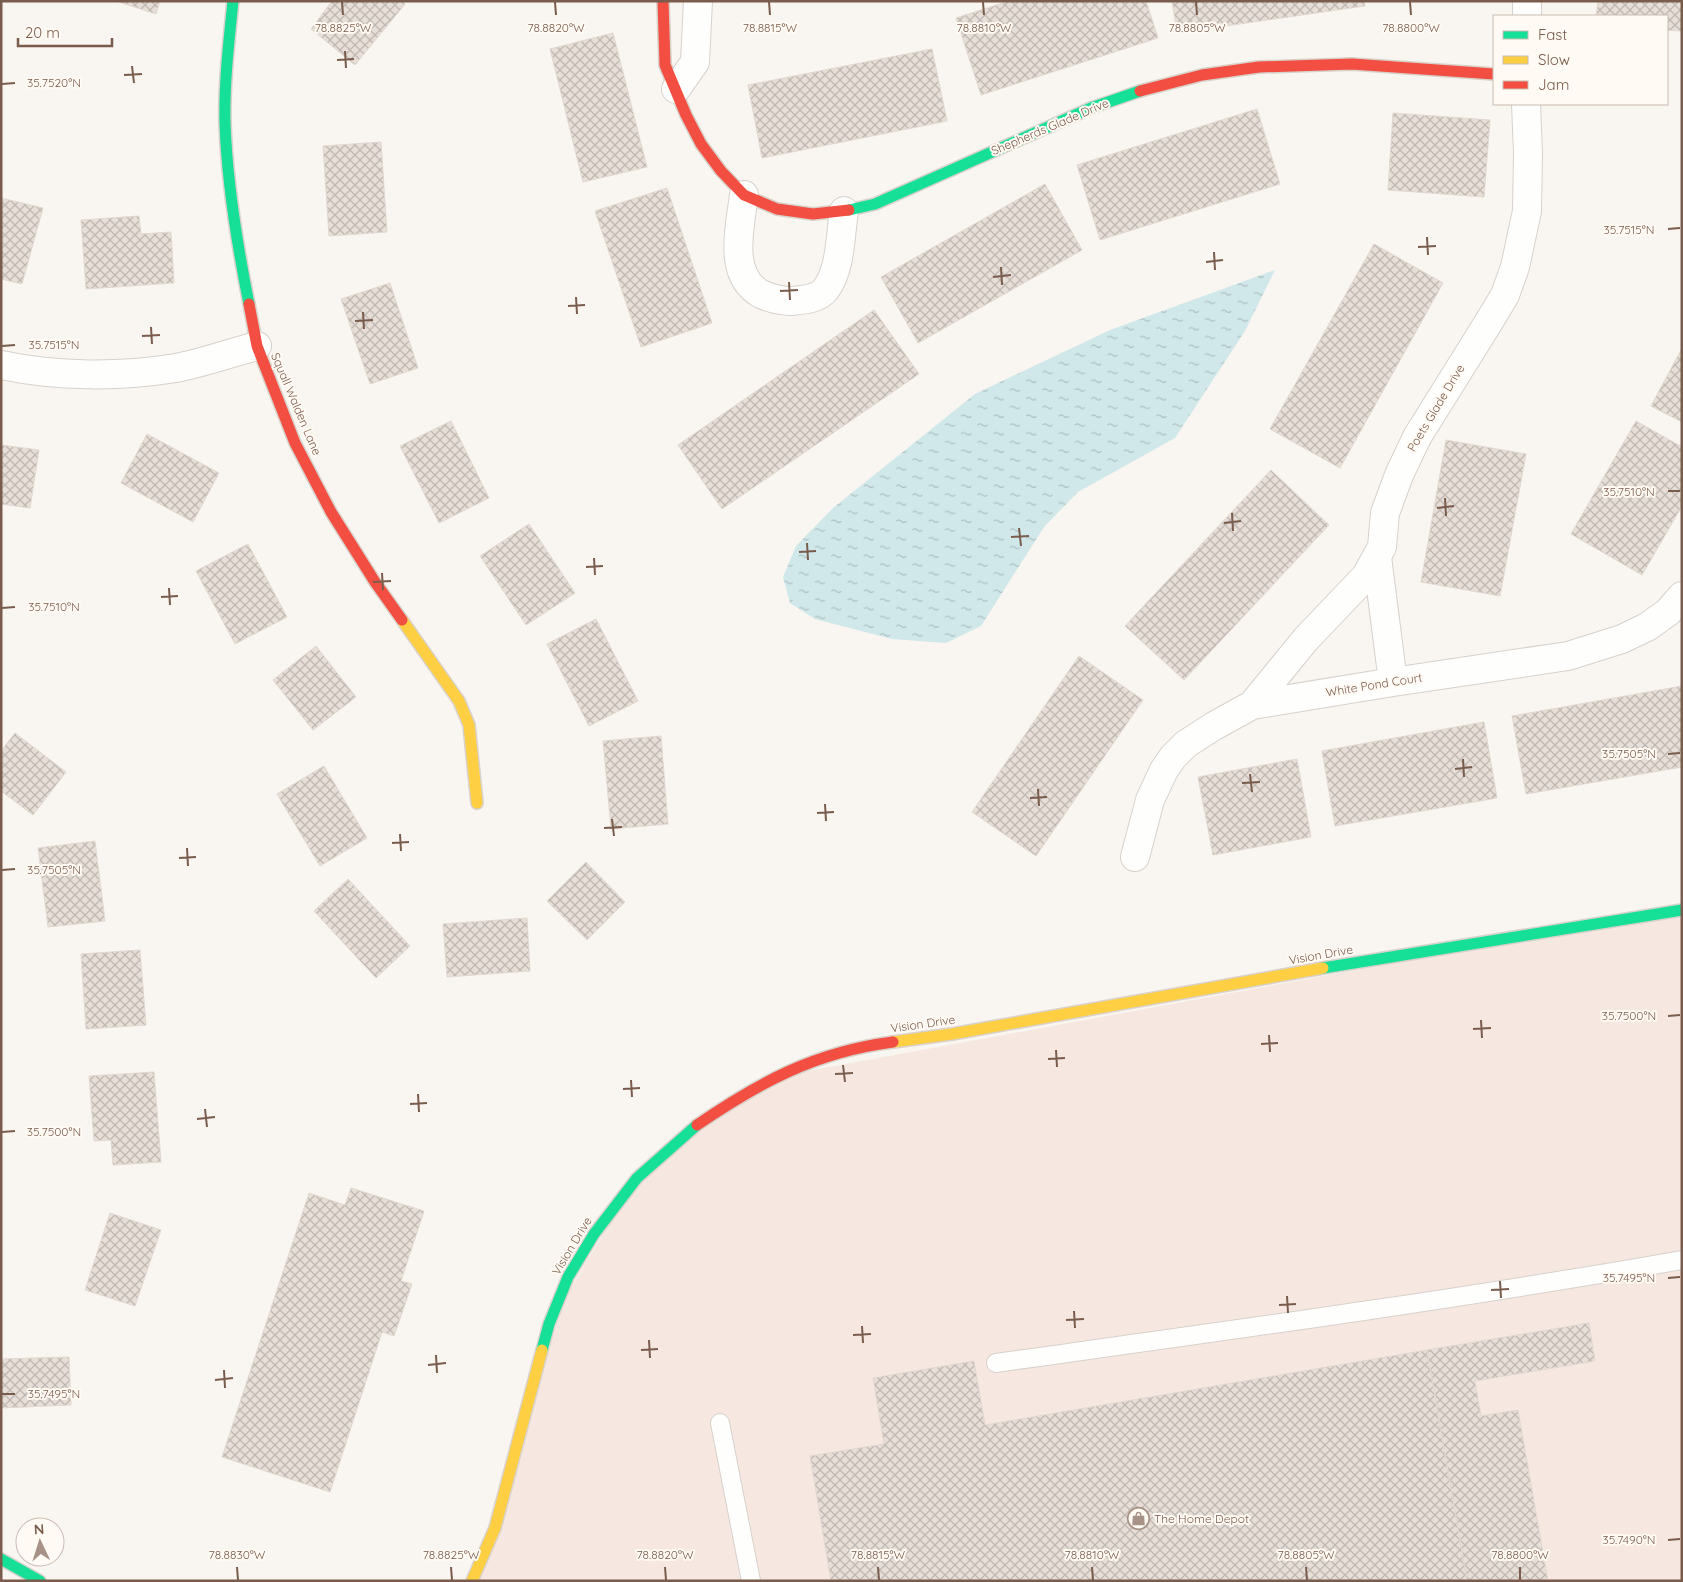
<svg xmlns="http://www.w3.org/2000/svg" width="1683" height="1582" viewBox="0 0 1683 1582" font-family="Quicksand,sans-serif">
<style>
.commercial{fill:#f6e8e1}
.water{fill:url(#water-ripples)}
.building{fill:url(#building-cross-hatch);stroke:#e2d8d2}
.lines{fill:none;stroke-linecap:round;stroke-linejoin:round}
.lane-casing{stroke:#d7d1cb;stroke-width:20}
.street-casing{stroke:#d7d1cb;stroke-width:30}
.fast-casing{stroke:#d9d2cb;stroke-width:14}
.slow-casing{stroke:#d9d2cb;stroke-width:14}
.jam-casing{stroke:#d9d2cb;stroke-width:14}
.lane{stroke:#fefefd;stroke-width:18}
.street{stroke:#fefefd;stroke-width:28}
.fast{stroke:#16e098;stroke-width:11}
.slow{stroke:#ffcf43;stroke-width:11}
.jam{stroke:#f24e42;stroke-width:11}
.ticks{fill:none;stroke:#7a5c4d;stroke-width:2}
.labels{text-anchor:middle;stroke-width:4;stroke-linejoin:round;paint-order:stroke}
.street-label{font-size:12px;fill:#7a5c4d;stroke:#fffaf3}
.poi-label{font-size:12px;fill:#7a5c4d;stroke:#fffaf3;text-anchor:start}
.ticks-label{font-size:12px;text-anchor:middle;fill:#7a5c4d;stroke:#fffaf3;stroke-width:4;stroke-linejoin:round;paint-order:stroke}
</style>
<defs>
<pattern id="water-ripples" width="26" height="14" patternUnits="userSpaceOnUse" patternTransform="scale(1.25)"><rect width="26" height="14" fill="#d0e8ea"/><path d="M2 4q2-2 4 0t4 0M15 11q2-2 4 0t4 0" fill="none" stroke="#aebfc0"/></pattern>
<pattern id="building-cross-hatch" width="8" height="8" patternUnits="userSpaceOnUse" patternTransform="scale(1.25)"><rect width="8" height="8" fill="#e6ded7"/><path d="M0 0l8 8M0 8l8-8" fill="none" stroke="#bfb7b1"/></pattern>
</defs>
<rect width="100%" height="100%" fill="#f9f5f0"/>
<path class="commercial" d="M1682 910V1581H472L549 1324 637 1178 775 1077Z"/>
<path class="water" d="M1275 270 1245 331 1175 438 1078 492 1044 527 981 626 946 643 892 639 815 619 790 603 783 577 796 546 833 508 975 394 1110 330Z"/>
<path class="building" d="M116 1H160L156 14Z
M332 1H402L405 4 355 65 311 29Z
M1009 1H1146L1158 38 981 95 956 18Z
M1172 1H1364L1365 6 1177 33Z
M1598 1H1682V31L1667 30V16H1596Z
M613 33 647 167 583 182 550 49Z
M932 49 947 121 762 158 748 85Z
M1257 109 1280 184 1100 240 1077 165Z
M1393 113 1490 120 1484 197 1388 190Z
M381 142 387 232 329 236 323 146Z
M1045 184 1082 250 918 343 881 277Z
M667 188 712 323 641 347 595 211Z
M1 198 43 208 22 284 1 279Z
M139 216 141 234 171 232 174 283 86 289 81 220Z
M1374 244 1443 283 1340 468 1270 429Z
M390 283 418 368 370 384 341 299Z
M874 310 919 374 722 509 678 445Z
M1682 348V422L1651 406Z
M451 421 489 498 439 523 400 446Z
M1636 421 1682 447V506L1642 575 1571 534Z
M147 434 219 473 193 522 121 483Z
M1446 440 1526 454 1500 596 1421 582Z
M1 445 39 450 30 508 1 504Z
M1271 470 1329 525 1184 680 1125 626Z
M529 524 575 593 526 625 480 556Z
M248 544 287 617 235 644 196 571Z
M596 619 638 701 589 726 547 644Z
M316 646 356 697 313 730 273 680Z
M1079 656 1143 700 1036 856 972 812Z
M1682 686V767L1526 794 1512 716Z
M1484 722 1497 798 1335 826 1322 751Z
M15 733 66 772 33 815 1 791V751Z
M661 736 668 824 611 829 603 741Z
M1297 759 1311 837 1213 855 1198 777Z
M324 766 367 838 320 866 277 794Z
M95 841 105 921 48 927 38 848Z
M586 862 625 902 587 940 547 901Z
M348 879 410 946 376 978 314 911Z
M527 918 530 971 447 977 443 924Z
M140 950 146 1025 86 1029 81 954Z
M154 1072 161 1162 113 1165 111 1140 94 1141 89 1076Z
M351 1188 424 1211 401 1281 412 1284 394 1336 382 1332 330 1492 222 1457 309 1193 345 1205Z
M110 1213 161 1230 135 1306 85 1290Z
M1589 1323 1595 1361 1475 1381 1481 1416 1518 1410 1548 1581H1467L1427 1350Z
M1427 1350 1467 1581H831L810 1456 884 1444 873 1378 974 1361 985 1425Z
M69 1357 71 1405 1 1408V1359Z"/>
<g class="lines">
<defs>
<path id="lane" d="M996 1363C1225 1331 1454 1300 1682 1260
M720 1423 751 1581"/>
<path id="street" d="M1527 16V1
M676 89 695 62 698 1
M744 195C740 227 727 275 761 294 770 298 780 301 791 301 802 300 819 299 826 289 841 268 840 237 844 211
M1 365C57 377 120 377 176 368 203 363 230 353 257 346
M1377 557 1393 682
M1252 705 1306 639 1366 576 1382 547 1385 513 1399 475 1417 437 1490 320 1505 295 1515 267 1527 211 1528 153 1526 104
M1135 857 1150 800 1164 770 1173 757 1186 744 1214 726 1252 705 1393 682 1568 656 1622 639 1647 627 1668 612 1682 596"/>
<path id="fast" d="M233 1C229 41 224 82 225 123 227 184 237 244 249 304
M849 210 875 204 1091 108 1140 91
M1323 968 1682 910
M542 1350 549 1324 568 1277 594 1234 637 1178 697 1125
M1 1559 40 1581"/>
<path id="slow" d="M402 620 459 701 469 725 477 803
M893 1042 952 1034 1323 968
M472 1581 495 1528 542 1350"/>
<path id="jam" d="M663 1 665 65 686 115 701 144 721 171 744 195 777 209 813 214 849 210
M1140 91 1202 75 1259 67 1352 64 1494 74
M249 304 257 346 295 443 331 512 375 582 402 620
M697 1125C760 1082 815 1052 893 1042"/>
</defs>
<use href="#lane" class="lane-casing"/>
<use href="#street" class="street-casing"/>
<use href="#fast" class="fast-casing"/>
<use href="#slow" class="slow-casing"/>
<use href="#jam" class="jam-casing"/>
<use href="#lane" class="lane"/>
<use href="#street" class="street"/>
<use href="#fast" class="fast"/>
<use href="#slow" class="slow"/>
<use href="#jam" class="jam"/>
</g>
<path class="ticks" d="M342 2 343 15M555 2 556 15M769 2 770 15M983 2 984 15M1196 2 1197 15M1410 2 1411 15M345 51 346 68M337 60 354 59M132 66 134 83M124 75 142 74M2 84 15 83M1668 229 1680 228M1427 237 1428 255M1418 247 1436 246M1214 252 1215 270M1206 262 1223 260M1001 267 1002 285M993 277 1011 275M789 282 790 300M780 291 798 290M576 297 577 314M568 306 585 305M363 312 364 329M355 321 373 320M151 327 152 344M142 336 160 335M2 346 15 345M1668 491H1680M1445 498 1446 516M1437 508 1454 506M1232 513 1233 531M1224 523 1241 521M1019 528 1021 546M1011 537 1029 536M807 543 808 560M799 552 816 551M594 558 595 575M586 567 603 566M382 573 383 590M373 582 391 581M169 588 170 605M161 597 178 596M2 608 15 607M1668 754 1680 753M1463 759 1464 777M1455 769 1472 767M1250 774 1252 792M1242 783 1260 782M1038 789 1039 806M1030 798 1047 797M825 804 826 821M817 813 834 812M612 819 614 836M604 828 622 827M400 834 401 851M392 843 409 842M187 848 188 866M179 858 196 857M2 870 15 869M1668 1016 1680 1015M1481 1020 1482 1038M1473 1029 1491 1028M1269 1035 1270 1052M1261 1044 1278 1043M1056 1050 1057 1067M1048 1059 1065 1058M843 1065 845 1082M835 1074 853 1073M631 1080 632 1097M623 1089 640 1088M418 1094 419 1112M410 1104 427 1103M205 1109 207 1127M197 1119 215 1117M2 1132 15 1131M1668 1278 1680 1277M1500 1281 1501 1298M1491 1290 1509 1289M1287 1296 1288 1313M1279 1305 1296 1304M1074 1311 1075 1328M1066 1320 1084 1319M862 1326 863 1343M853 1335 871 1334M649 1340 650 1358M641 1350 658 1349M436 1355 437 1373M428 1365 446 1363M224 1370 225 1388M215 1380 233 1378M2 1394H15M1668 1540 1680 1539M237 1567 238 1580M451 1567 452 1580M665 1567 666 1580M878 1567 879 1580M1092 1567 1093 1580M1306 1567 1307 1580M1520 1567V1580"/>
<defs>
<symbol id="shop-ring" viewBox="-11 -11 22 22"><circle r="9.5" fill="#fffaf3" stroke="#a69286" stroke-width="1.5"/><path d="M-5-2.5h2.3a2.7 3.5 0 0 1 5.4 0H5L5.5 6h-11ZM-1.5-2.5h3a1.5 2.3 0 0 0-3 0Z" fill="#a69286"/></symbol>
</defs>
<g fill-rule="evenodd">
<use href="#shop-ring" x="1126" y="1506" width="25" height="25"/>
</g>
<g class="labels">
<g class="street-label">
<text transform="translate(1050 127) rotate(-23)" y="4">Shepherds Glade Drive</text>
<text transform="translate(296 404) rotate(67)" y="4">Squall Walden Lane</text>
<text transform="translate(1436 408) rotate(-59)" y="4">Poets Glade Drive</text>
<text transform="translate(1374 685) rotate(-9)" y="4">White Pond Court</text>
<text transform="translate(1321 955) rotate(-10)" y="4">Vision Drive</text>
<text transform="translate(923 1024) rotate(-8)" y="4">Vision Drive</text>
<text transform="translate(572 1246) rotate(-59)" y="4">Vision Drive</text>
</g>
<g class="poi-label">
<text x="1154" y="1523">The Home Depot</text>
</g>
</g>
<g class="ticks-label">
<text x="343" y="32">78.8825°W</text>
<text x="556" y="32">78.8820°W</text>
<text x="770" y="32">78.8815°W</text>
<text x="984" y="32">78.8810°W</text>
<text x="1197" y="32">78.8805°W</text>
<text x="1411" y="32">78.8800°W</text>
<text x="54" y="87">35.7520°N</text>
<text x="1629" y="234">35.7515°N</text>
<text x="54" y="349">35.7515°N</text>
<text x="1629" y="496">35.7510°N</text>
<text x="54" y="611">35.7510°N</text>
<text x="1629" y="758">35.7505°N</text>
<text x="54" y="874">35.7505°N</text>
<text x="1629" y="1020">35.7500°N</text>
<text x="54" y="1136">35.7500°N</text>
<text x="1629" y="1282">35.7495°N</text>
<text x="54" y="1398">35.7495°N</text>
<text x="1629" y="1544">35.7490°N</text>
<text x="237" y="1559">78.8830°W</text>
<text x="451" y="1559">78.8825°W</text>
<text x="665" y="1559">78.8820°W</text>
<text x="878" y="1559">78.8815°W</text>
<text x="1092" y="1559">78.8810°W</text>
<text x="1306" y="1559">78.8805°W</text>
<text x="1520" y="1559">78.8800°W</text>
</g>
<rect width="1683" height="1582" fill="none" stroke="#7a5c4d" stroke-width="5"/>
<rect x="1493" y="15" width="175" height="90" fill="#fffaf3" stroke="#cabbb1"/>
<rect x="1503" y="31" width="25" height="8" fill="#16e098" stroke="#cabbb1"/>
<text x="1538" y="40" font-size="15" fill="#7a5c4d">Fast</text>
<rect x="1503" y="56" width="25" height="8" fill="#ffcf43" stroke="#cabbb1"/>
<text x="1538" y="65" font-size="15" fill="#7a5c4d">Slow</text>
<rect x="1503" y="81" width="25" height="8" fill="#f24e42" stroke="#cabbb1"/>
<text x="1538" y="90" font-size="15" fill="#7a5c4d">Jam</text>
<g transform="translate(40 1542) rotate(356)"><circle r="24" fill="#fffaf3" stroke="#cabbb1"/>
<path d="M0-4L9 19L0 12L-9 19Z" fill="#a69286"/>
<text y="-8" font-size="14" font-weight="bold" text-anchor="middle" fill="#7a5c4d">N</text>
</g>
<path d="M18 38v8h94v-8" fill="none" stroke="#7a5c4d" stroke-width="2.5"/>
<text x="25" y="38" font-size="15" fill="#7a5c4d" stroke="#fffaf3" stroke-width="4" paint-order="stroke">20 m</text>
</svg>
